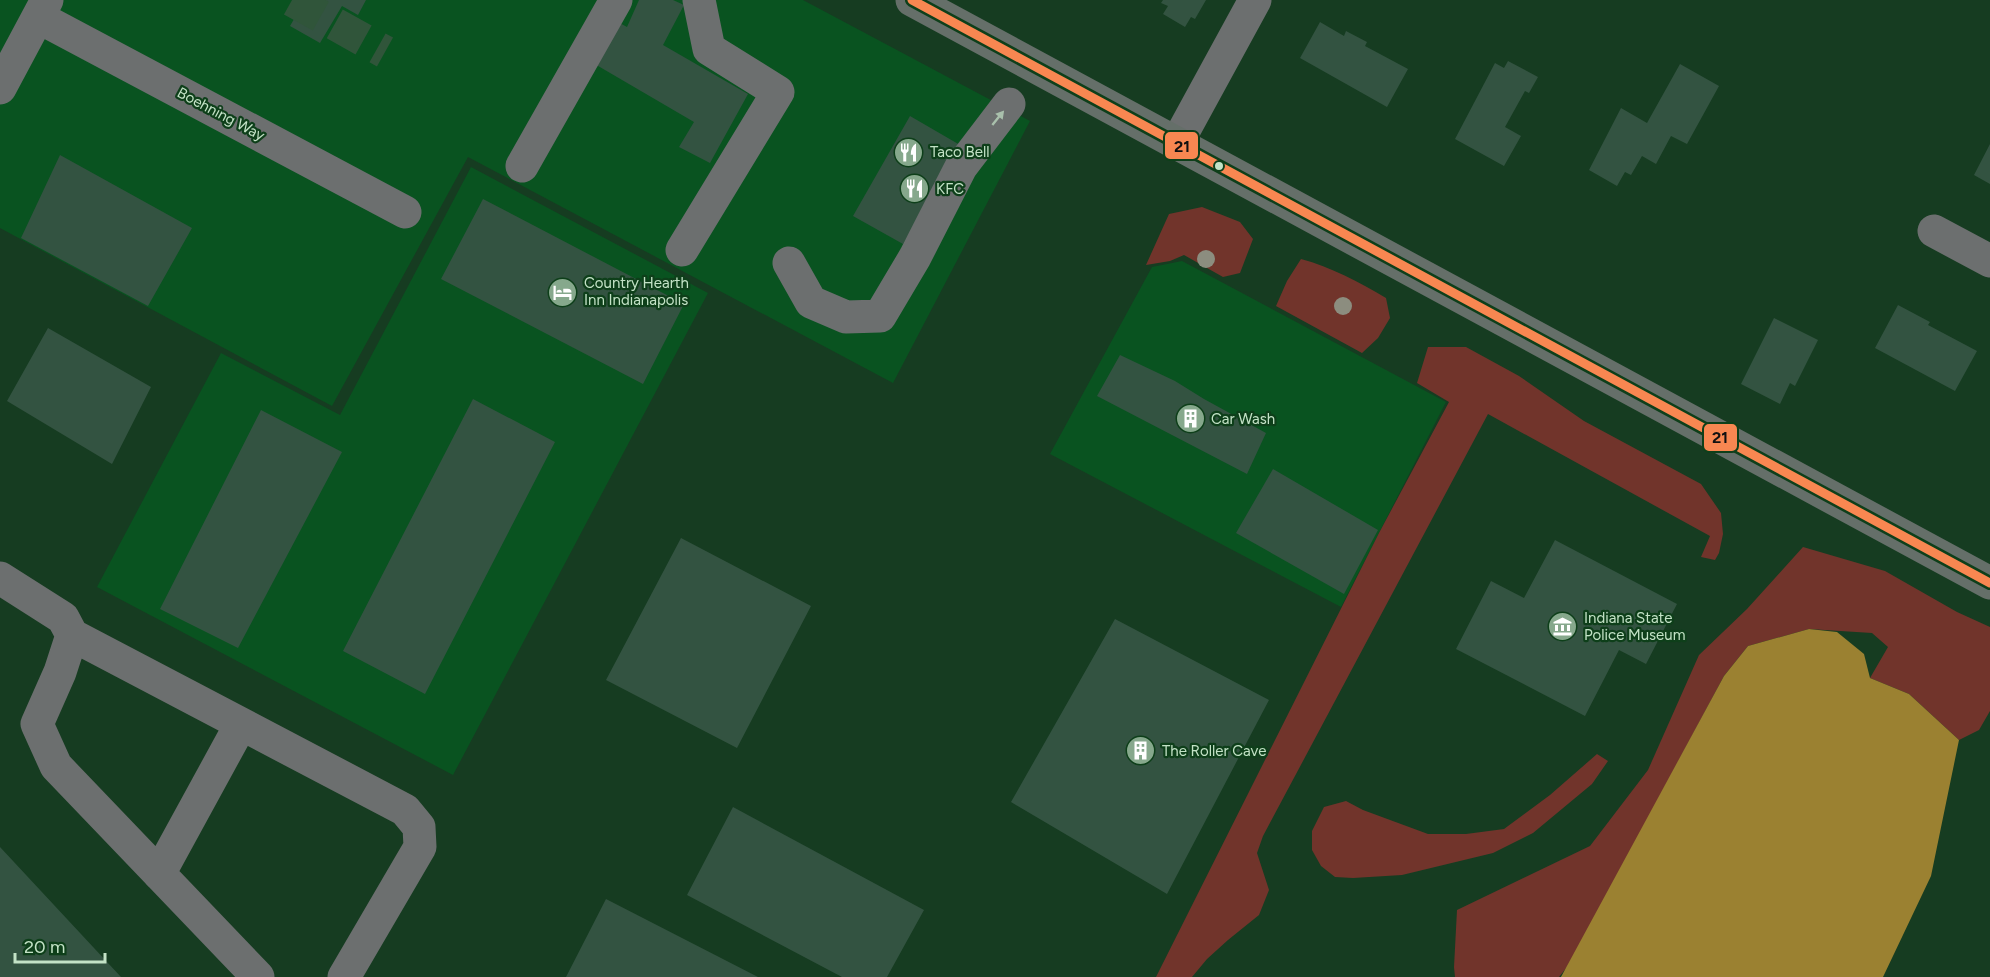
<svg xmlns="http://www.w3.org/2000/svg" width="1990" height="977" viewBox="0 0 1990 977" font-family="Figtree,sans-serif">
<style>
.built{fill:#095320}
.green{fill:#71342b}
.water{fill:#9b8131}
.building{fill:#335341}
.lines{fill:none;stroke-linecap:round;stroke-linejoin:round}
.minor-tunnel{stroke:#30553a;stroke-width:33;stroke-dasharray:33 16;stroke-linecap:butt}
.minor{stroke:#6c6f6f;stroke-width:33}
.major{stroke:#656f69;stroke-width:33}
.bus-1-casing{stroke:#0e3f1a;stroke-width:14}
.bus-1{stroke:#f88751;stroke-width:9}
.tree{fill:#8c8d7f}
.oneway{fill:#a9c0ac}
.bus-dot{fill:#c3e2c6;stroke:#0e3f1a;stroke-width:2}
.labels{text-anchor:middle;stroke-width:4.5;stroke-linejoin:round;paint-order:stroke}
.street-label{font-size:15px;fill:#c3e2c6;stroke:#0e3f1a}
.poi-label{font-size:15px;fill:#c3e2c6;stroke:#0e3f1a;text-anchor:start}
.line-badge{stroke:#0e3f1a;stroke-width:2}
.pale-badge-label{font-size:16px;text-anchor:middle;font-weight:bold;fill:#111}
</style>
<rect width="100%" height="100%" fill="#163c21"/>
<path class="built" d="M0 0H803L1030 121 893 383 468 157 332 406 0 228Z
M471 167 708 293 453 775 97 587 221 353 340 415Z
M1182 261 1446 402 1341 607 1050 454 1152 267Z"/>
<path class="green" d="M1202 207 1240 222 1253 239 1240 273 1223 277 1184 255 1170 261 1146 265 1169 214Z
M1301 259C1331 267 1359 282 1386 298L1390 318 1378 338 1362 353 1276 306 1287 281Z
M1428 347H1466L1519 376 1584 421 1701 484 1721 513 1723 534 1719 553 1715 560 1701 557 1710 536 1488 414 1263 836 1257 853 1269 890 1259 915 1228 940 1207 959 1192 977H1156L1379 533 1449 402 1417 383Z
M1803 547 1885 571 1957 612 1990 627V711L1979 730 1959 740 1909 694 1870 678 1888 647 1872 633 1809 629 1748 646 1724 676 1571 962 1559 977H1455L1454 967 1457 910 1590 846 1648 770 1699 655 1747 609Z
M1597 754 1608 761 1592 784 1533 833 1493 853 1402 875 1353 878 1335 877 1321 866 1312 850V831L1324 807 1346 801 1363 810 1428 834H1466L1504 829 1550 795Z"/>
<path class="water" d="M1809 629 1837 632 1864 654 1870 678 1909 694 1959 740 1931 876 1883 977H1561L1724 676 1748 646Z"/>
<path class="building" d="M305 0H366L358 15 342 6 320 43 290 26Z
M639 0H673L684 5 663 45 748 94 710 163 679 147 694 122 593 63 616 21 627 27Z
M1163 0H1206L1195 19 1191 17 1185 27 1163 14 1168 6 1161 3Z
M1320 22 1344 36 1346 31 1367 42 1365 46 1408 69 1387 107 1300 58Z
M1508 61 1538 77 1529 93 1525 91 1505 127 1521 136 1504 166 1455 139 1495 63 1504 68Z
M1680 64 1719 86 1687 144 1671 136 1656 164 1642 156 1631 175 1625 172 1617 186 1589 170 1621 108 1647 123Z
M910 116 960 145 903 244 853 216Z
M1990 144V184L1974 175Z
M60 155 192 228 148 306 21 238Z
M483 199 684 304 643 384 441 279Z
M1898 305 1930 322 1928 325 1977 351 1955 391 1875 348Z
M1774 318 1818 340 1795 386 1790 383 1780 404 1741 384Z
M48 328 151 387 112 464 7 401Z
M1120 355 1175 381 1204 399 1266 433 1247 474 1097 396Z
M473 399 555 442 425 694 343 651Z
M261 410 342 452 238 648 160 609Z
M1273 469 1378 530 1344 594 1236 533Z
M681 538 811 606 737 748 606 680Z
M1555 540 1677 604 1646 664 1619 650 1585 716 1456 649 1491 581 1524 598Z
M1115 619 1269 700 1167 894 1011 802Z
M733 807 924 910 887 977H842L687 895Z
M0 847 121 977H0Z
M606 899 758 977H566Z"/>
<g class="lines">
<path class="minor-tunnel" d="M292 0 385 52"/>
<path class="minor" d="M38 17 405 212
M0 88 47 0
M1177 143 1255 0
M522 166 616 0
M1934 231 1990 261
M682 250 778 92 709 49 699 0
M789 263 811 302 846 317 880 316 915 257 961 167 1009 104
M0 578 63 618 72 635 60 672 37 724 56 766 258 977
M72 635 405 810 419 827 420 847 344 977
M159 874 241 724"/>
<path class="major" d="M912 0 1990 583"/>
<defs>
<path id="bus-1" d="M912 0 1990 583"/>
</defs>
<use href="#bus-1" class="bus-1-casing"/>
<use href="#bus-1" class="bus-1"/>
</g>
<g class="tree">
<circle cx="1206" cy="259" r="9"/>
<circle cx="1343" cy="306" r="9"/>
</g>
<defs><path id="oneway-solid" d="M-6-.8H1V-3.2L6.5 0L1 3.2V.8H-6Z" transform="scale(1.5)"/></defs>
<use class="oneway" href="#oneway-solid" transform="translate(998 118) rotate(-51)"/>
<defs>
<symbol id="restaurant-disc" viewBox="-11 -11 22 22"><circle r="9.5" fill="#86a88c" stroke="#0e3f1a"/><path d="M-5-6h1v4h1v-4h1v4h1v-4h1v5L-1.5 .5V6h-2V.5L-5-1ZM5-6V6H3V1.5H1.5Q1.5-4 5-6Z" fill="#fff"/></symbol>
<symbol id="hotel-disc" viewBox="-11 -11 22 22"><circle r="9.5" fill="#86a88c" stroke="#0e3f1a"/><path d="M-6-4.5h1.5V1H6V5H4.5V3h-9V5H-6ZM-4 0a1.8 1.8 0 1 1 3.6 0ZM.5 0V-2.5h3Q6-2.5 6 0Z" fill="#fff"/></symbol>
<symbol id="building-disc" viewBox="-11 -11 22 22"><circle r="9.5" fill="#86a88c" stroke="#0e3f1a"/><path d="M-4-6H4V6H1V3H-1V6H-4ZM-2.5-4.3h1.7v1.8h-1.7ZM.8-4.3h1.7v1.8H.8ZM-2.5-1h1.7V.8h-1.7ZM.8-1h1.7V.8H.8Z" fill="#fff"/></symbol>
<symbol id="museum-disc" viewBox="-11 -11 22 22"><circle r="9.5" fill="#86a88c" stroke="#0e3f1a"/><path d="M0-6L6-3V-2H-6V-3ZM-5-1h2V3h-2ZM-1-1h2V3h-2ZM3-1h2V3H3ZM-6 4H6V6H-6Z" fill="#fff"/></symbol>
</defs>
<g fill-rule="evenodd">
<use href="#restaurant-disc" x="892" y="136" width="33" height="33"/>
<use href="#restaurant-disc" x="898" y="172" width="33" height="33"/>
<use href="#hotel-disc" x="546" y="276" width="33" height="33"/>
<use href="#building-disc" x="1174" y="402" width="33" height="33"/>
<use href="#museum-disc" x="1546" y="610" width="33" height="33"/>
<use href="#building-disc" x="1124" y="734" width="33" height="33"/>
</g>
<circle class="bus-dot" cx="1219" cy="166" r="5"/>
<g class="labels">
<g class="street-label">
<text transform="translate(221 114) rotate(28)" y="5">Boehning Way</text>
</g>
<g class="poi-label">
<text x="930" y="157">Taco Bell</text>
<text x="936" y="194">KFC</text>
<text x="584" y="288">Country Hearth<tspan x="584" dy="17">Inn Indianapolis</tspan></text>
<text x="1211" y="424">Car Wash</text>
<text x="1584" y="623">Indiana State<tspan x="1584" dy="17">Police Museum</tspan></text>
<text x="1162" y="756">The Roller Cave</text>
</g>
</g>
<g class="line-badge">
<rect x="1164" y="131" width="35" height="29" rx="6" fill="#f88751"/>
<rect x="1703" y="423" width="35" height="29" rx="6" fill="#f88751"/>
</g>
<g class="pale-badge-label">
<text x="1182" y="152">21</text>
<text x="1720" y="443">21</text>
</g>
<path d="M15 953v9h90v-9" fill="none" stroke="#c3e2c6" stroke-width="3"/>
<text x="24" y="953" font-size="18" fill="#c3e2c6" stroke="#0e3f1a" stroke-width="4.5" paint-order="stroke">20 m</text>
</svg>
